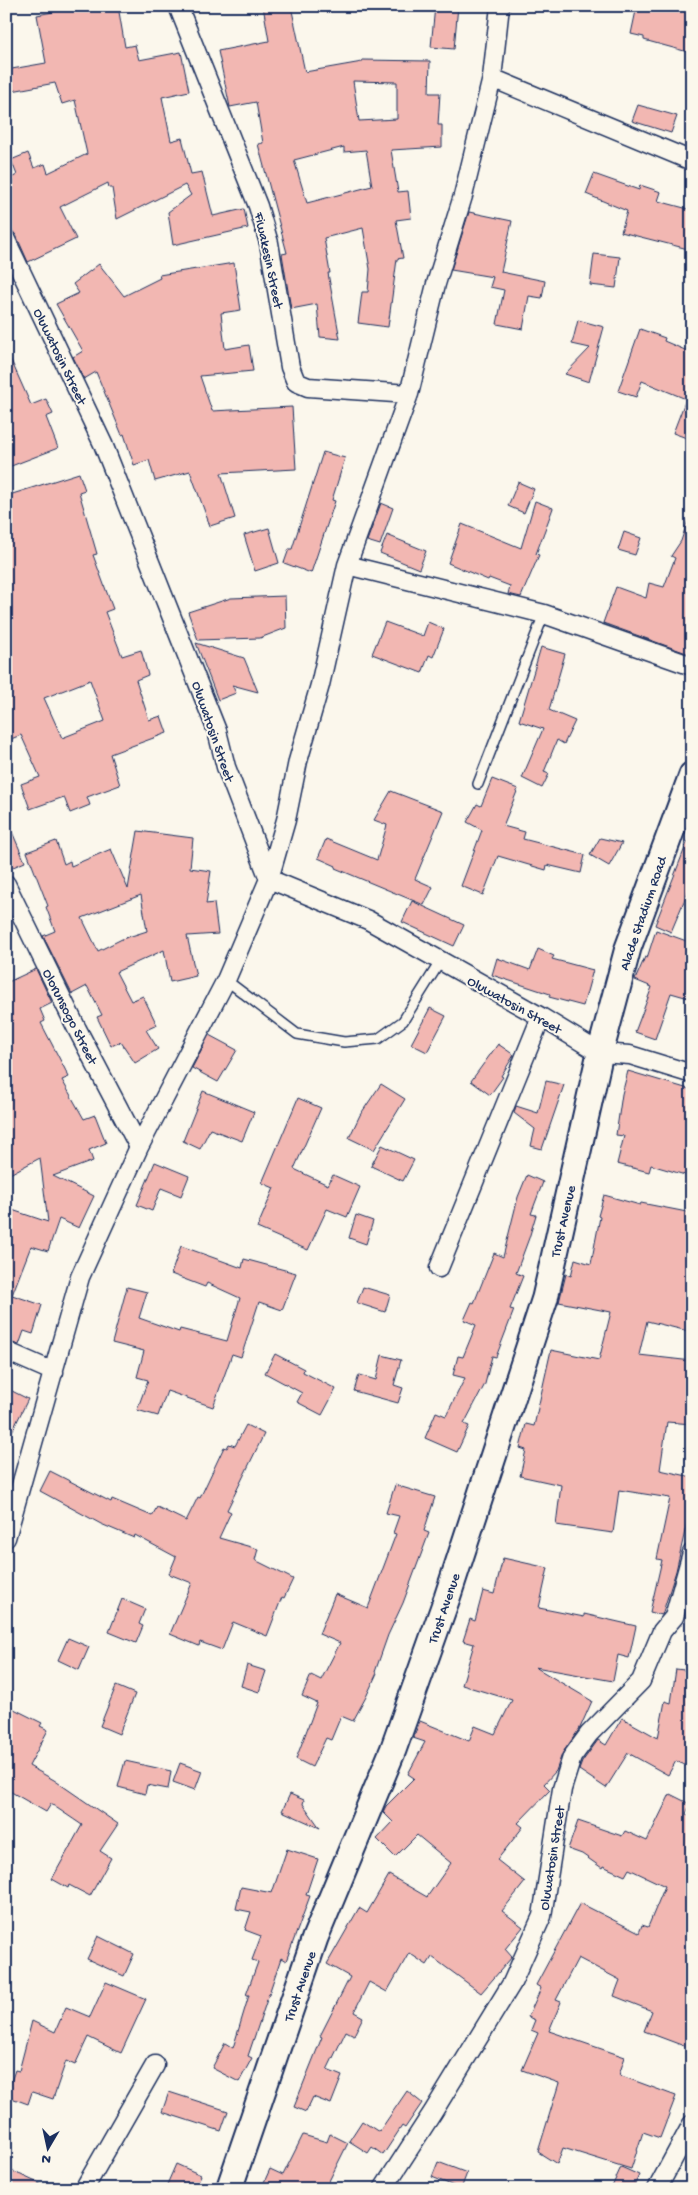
<svg xmlns="http://www.w3.org/2000/svg" width="698" height="2195" viewBox="0 0 698 2195" font-family="'Gochi Hand',sans-serif">
<style>
.building{fill:#f2b7b2;stroke:#1b2f5e;fill-rule:evenodd}
.lines{fill:none;stroke-linecap:round;stroke-linejoin:round}
.lane-casing{stroke:#1b2f5e;stroke-width:12}
.street-casing{stroke:#1b2f5e;stroke-width:21}
.secondary-casing{stroke:#1b2f5e;stroke-width:29}
.lane{stroke:#fbf7ec;stroke-width:9}
.street{stroke:#fbf7ec;stroke-width:18}
.secondary{stroke:#fbf7ec;stroke-width:25}
.labels{text-anchor:middle;stroke-width:4;stroke-linejoin:round;paint-order:stroke}
.street-label{font-size:14px;fill:#1b2f5e;stroke:#fbf7ec}
</style>
<rect width="100%" height="100%" fill="#fbf7ec"/>
<filter id="ink" filterUnits="userSpaceOnUse"><feTurbulence type="fractalNoise" baseFrequency=".02" numOctaves="2"/><feDisplacementMap in="SourceGraphic" scale="10" xChannelSelector="R" yChannelSelector="G"/><feConvolveMatrix kernelMatrix="1 2 1 2 8 2 1 2 1" color-interpolation-filters="sRGB"/></filter>
<g filter="url(#ink)">
<path class="building" d="M84 6H118L125 47 135 45 139 60 181 52 189 91 162 97 171 141 182 138 191 174 202 172 213 216 244 209 248 228 173 245 168 212 191 195 185 185 117 219 112 188H109L108 183 60 207 76 239 28 262 16 235 6 224V187L13 183 11 178 17 175 11 160 28 153 34 168 45 164 48 173 87 154 75 100 62 104 55 83 12 91 11 86 6 87V70L46 63 37 15Z
M263 6H291L305 72 362 62V60L430 61 429 93H440L438 125H442V147L391 150 398 192 408 191 411 218 396 220 403 258 397 259 388 327 358 323 362 292H368L370 269 363 228 324 238 330 273H328L340 339 320 337 317 304 291 309 282 254 287 253 258 144 263 143 256 102 230 107 218 51 269 41ZM353 81 397 82V119L359 121ZM344 147V152L366 150 372 186 307 203 294 160Z
M435 6H458L454 49 431 47Z
M637 6 663 10 665 6H692V40L688 52 644 40V37L631 34Z
M638 105 677 116 671 133 632 121Z
M594 174 639 190 640 185 661 192 658 201 692 210V250L621 232 627 211 586 194Z
M469 212 512 221 501 272 545 281 542 298 529 296 523 329 497 324 504 290 490 287 493 277 451 270Z
M594 254 620 257 616 288 590 285Z
M234 263 241 310 221 313 225 349 249 345 253 371 200 376 212 411 292 407 296 469 221 473 235 518 210 526 190 471 155 481 149 460 134 465 124 434 122 435 96 372 84 379 73 357 83 351 56 304 79 293 73 284 99 264 124 296 160 278 159 275Z
M578 320 604 327 589 382 565 374 590 348 572 344Z
M640 329 665 338 664 341 692 353V440L673 433 686 399 642 381 636 397 618 391Z
M6 349 31 405 46 399 53 414 46 417 58 448 6 468Z
M323 452 345 458 332 500 335 501 311 573 284 563 289 549H292Z
M79 473 85 490 79 492 97 554 93 555 113 609 105 612 122 656 141 650 148 675 136 680 149 720 161 716 167 733 110 754 120 785 87 797 90 805 70 813 64 797 30 809 21 784 40 777 21 735 6 741V496ZM90 680 105 721 62 738 44 698Z
M518 482 534 489 524 513 508 506Z
M535 501 553 508 536 554 539 555 521 597 508 594 510 586 489 578 488 580 448 563 462 524 521 548Z
M381 503 393 508 380 545 367 541Z
M689 517H692V655L603 623 616 587 646 598 649 583 664 587 675 558 671 556 681 541Z
M269 528 279 563 255 571 244 535Z
M624 532 641 538 635 555 618 550Z
M387 535 426 551 419 569 380 553Z
M285 596 286 628 260 638 198 640 188 612 231 598Z
M385 622 423 636 428 622 444 629 433 657 429 655 422 673 372 654Z
M196 643 244 658 258 692 232 685 236 693 218 700Z
M541 647 565 654 549 710 575 721 564 744 557 740 544 772 549 774 542 788 522 778 543 729 519 721Z
M492 779 518 789 503 826 525 832 523 839 585 855 581 873 547 865 546 870 498 856 483 895 461 886 482 830 467 822 477 804 481 806Z
M391 791 443 811 415 879 433 887 424 905 335 868 336 866 318 858 326 839 377 860 387 825 374 820Z
M6 818 25 862 6 870Z
M138 831 193 838 190 868 211 871 206 904 214 903 218 934 187 936 196 976 170 982 164 950 116 972 131 1001 143 996 157 1025 146 1030 158 1049 135 1063 121 1042 111 1046 97 1017 102 1015 87 986 72 994 43 936 55 931 46 907 48 906 27 852 56 841 64 864 70 861 71 866 111 849 128 889ZM141 895 147 931 122 939 98 951 82 918Z
M690 835 692 882 671 932 655 925Z
M600 838 622 843 609 866 590 855Z
M412 901 464 925 454 946 402 922Z
M656 930 692 943V999L671 993 655 1039 635 1032 652 987 635 980 645 957 647 958Z
M538 949 554 956 552 959 593 970 583 1006 549 997 550 994 492 975 497 958 530 970Z
M36 969 52 1003 40 1009 45 1021 41 1023 69 1077 62 1080 84 1119 95 1115 106 1143 89 1150 93 1161 53 1176 94 1196 79 1228 59 1219 48 1251 31 1246 12 1295 42 1305 33 1334 24 1331 19 1345 6 1341V1208L48 1222 40 1158 6 1176V983Z
M430 1008 446 1016 427 1052 411 1044Z
M209 1035 237 1050 218 1082 192 1068Z
M498 1044 514 1055 501 1076 503 1077 490 1095 471 1081Z
M628 1071 692 1090V1177L651 1165 649 1172 617 1164 624 1136 616 1135 622 1094Z
M546 1081 564 1085 542 1149 531 1146 535 1129 514 1113 516 1106 538 1113Z
M381 1084 405 1099 374 1150 349 1138 360 1115Z
M203 1091 254 1112 242 1141 210 1129 200 1149 183 1141Z
M298 1098 321 1108 294 1169 328 1185 333 1175 360 1187 347 1217 327 1209 308 1250 257 1228 274 1188 262 1183Z
M382 1145 414 1160 403 1181 371 1166Z
M155 1162 189 1176 181 1196 161 1188 152 1211 137 1205Z
M527 1175 543 1182 531 1214 536 1215 529 1238 516 1273 523 1276 510 1309 514 1310 496 1357 492 1356 485 1384 464 1424 469 1426 457 1452 425 1438 436 1412 446 1416 465 1378 453 1375 458 1356 463 1357 476 1325 464 1320 472 1302 474 1303 494 1253 503 1257 518 1197Z
M604 1195 640 1205 641 1203 692 1213V1332L647 1321 639 1355 692 1361V1424L667 1422 660 1470 692 1477V1500L676 1571 662 1615 650 1612 662 1560 657 1559 670 1498 619 1490 613 1533 556 1525 561 1485 520 1476 526 1450 520 1448 526 1424 534 1426 551 1350 599 1360 611 1312 559 1302 566 1274 571 1276 575 1259 591 1264 600 1217 598 1216Z
M356 1215 373 1221 366 1244 349 1238Z
M181 1246 242 1268 244 1259 296 1273 282 1310 259 1302 241 1357 232 1354 213 1407 167 1391 158 1416 137 1410 148 1380 137 1377 144 1351 112 1343 127 1287 147 1292 139 1318 179 1332 180 1329 227 1341 240 1298 207 1283 205 1287 171 1274Z
M363 1287 390 1295 385 1312 357 1303Z
M275 1354 304 1369 303 1372 336 1389 322 1415 297 1402 302 1393 265 1373Z
M382 1355 401 1360 394 1385 403 1388 398 1403 354 1391 359 1375 376 1380Z
M6 1388 28 1399 6 1444Z
M246 1425 264 1434 227 1510 231 1512 219 1538 258 1549 255 1560 293 1579 284 1598 282 1597 267 1636 233 1622 222 1650 200 1642 199 1646 170 1634 192 1583 169 1574 176 1557 135 1535 134 1538 101 1524 40 1491 50 1471 111 1502 112 1499 152 1516 157 1507 186 1521 198 1497 200 1498 224 1447 227 1448 229 1444 235 1446Z
M395 1485 435 1497 424 1531 429 1533 403 1603 388 1635 375 1672 377 1673 366 1697 353 1721 341 1716 331 1740 326 1738 312 1767 296 1759 317 1703 302 1696 311 1675 321 1680 340 1643 319 1634 335 1594 368 1608 396 1534 393 1533 399 1516 386 1513Z
M503 1558 548 1568 539 1608 584 1617V1614L636 1626 629 1658 618 1655 613 1681 535 1667 592 1701 580 1728 562 1754 556 1771 544 1784 550 1790 518 1823 523 1827 497 1860 525 1882 502 1911 523 1927 505 1949 512 1957 481 1993 432 1957 427 1965 409 1953 387 1992 369 1982 354 2012 363 2017 354 2035 346 2031 327 2070 342 2076 331 2104 313 2097 306 2112 294 2107 322 2037 320 2036 350 1977 327 1964 359 1908 367 1913 389 1875 427 1897 451 1863 417 1835 395 1857 377 1839 393 1822 383 1812 386 1806 414 1778 408 1774 425 1742 413 1738 420 1721 469 1741 475 1726 495 1734 512 1700 462 1685 474 1644 463 1641 470 1619 475 1621 483 1591 494 1594Z
M122 1599 145 1609 139 1624 143 1626 136 1643 109 1632Z
M68 1638 89 1647 79 1670 58 1660Z
M247 1665 266 1671 259 1692 241 1686Z
M676 1669 692 1671V1768L676 1761 668 1775 628 1753 606 1788 579 1770 582 1762 598 1740 606 1745 622 1718 658 1738 665 1701 671 1703Z
M116 1686 135 1694 119 1734 100 1726Z
M6 1705 42 1723 40 1726 48 1730 29 1766 54 1780 118 1824 100 1851 111 1858 90 1896 69 1885 68 1888 52 1879 82 1825 51 1804 46 1812 6 1789Z
M125 1761 171 1771 168 1789 147 1785 145 1794 118 1787Z
M180 1763 202 1771 195 1790 173 1782Z
M290 1794 304 1800 303 1804 320 1828 282 1811Z
M670 1794 690 1804 686 1814 692 1817V2049L644 2031 652 2011 614 1996 620 1980 578 1958 556 2000 561 2002 549 2031 625 2057 619 2075 676 2096 660 2138 643 2132 631 2169 563 2148 557 2164 538 2152 559 2083 522 2070 538 2033 531 2030 535 2020 528 2017 541 1988 536 1985 580 1903 639 1933 642 1925 648 1927 665 1886 629 1869 625 1876 603 1866 602 1868 582 1854 568 1849 578 1821 622 1836 625 1831 647 1841Z
M287 1849 318 1859 306 1895 310 1896 286 1961 281 1958 248 2056 252 2058 239 2082 212 2068 225 2043 233 2048 249 1995H246L258 1962 252 1960 261 1936 245 1930 251 1912 236 1909 241 1887 272 1893Z
M98 1936 134 1954 124 1976 87 1959Z
M106 1982 146 1999 121 2053 88 2037 75 2065 66 2061 53 2099 32 2092 28 2104 6 2096 15 2070 19 2071 32 2021 55 2032 66 2007 90 2017Z
M407 2091 422 2103 405 2128 402 2126 383 2155 372 2147 368 2153 349 2141 362 2121 379 2132Z
M169 2092 228 2111 221 2131 162 2112Z
M330 2134 348 2143 325 2189H261L270 2169 283 2175 303 2135 327 2142Z
M438 2162 467 2173 461 2189 432 2177Z
M176 2164 201 2175 195 2189H165Z
M621 2167 639 2175 633 2189H611Z
M6 2168 51 2189H6Z"/>
<g class="lines">
<defs>
<path id="lane" d="M478 784 544 614
M226 980 297 1034 344 1042 378 1039 403 1021 440 962"/>
<path id="street" d="M178 6 258 206 269 243 290 367 296 382 308 387 409 394
M492 78 692 161
M6 240 103 444 217 731 226 767 269 879 368 920 541 1017 600 1053 630 1055 692 1074
M347 565 544 614 692 666
M6 884 77 1029 139 1147
M439 1268 541 1017
M6 1351 54 1372
M6 1538 80 1277 139 1147 226 980 269 879 286 820 298 761 320 685 347 565 409 394 436 284 463 196 492 78 500 6
M84 2189 155 2065
M383 2189 433 2112 512 1983 542 1916 562 1789 572 1757 589 1734 641 1681 662 1631 674 1617 692 1553
M657 2189 692 2124"/>
<path id="secondary" d="M229 2189 315 1938 393 1750 447 1598 545 1298 600 1053 628 948 692 775"/>
</defs>
<use href="#lane" class="lane-casing"/>
<use href="#street" class="street-casing"/>
<use href="#secondary" class="secondary-casing"/>
<use href="#lane" class="lane"/>
<use href="#street" class="street"/>
<use href="#secondary" class="secondary"/>
</g>
</g>
<g class="labels">
<g class="street-label">
<text transform="translate(270 260) rotate(78)" y="5">Fiwakesin Street</text>
<text transform="translate(61 356) rotate(64)" y="5">Oluwatosin Street</text>
<text transform="translate(214 731) rotate(71)" y="5">Oluwatosin Street</text>
<text transform="translate(642 913) rotate(-71)" y="5">Alade Stadium Road</text>
<text transform="translate(515 1004) rotate(29)" y="5">Oluwatosin Street</text>
<text transform="translate(71 1016) rotate(63)" y="5">Olorunsogo Street</text>
<text transform="translate(562 1221) rotate(-77)" y="5">Trust Avenue</text>
<text transform="translate(443 1608) rotate(-71)" y="5">Trust Avenue</text>
<text transform="translate(551 1858) rotate(-81)" y="5">Oluwatosin Street</text>
<text transform="translate(299 1986) rotate(-71)" y="5">Trust Avenue</text>
</g>
</g>
<rect width="698" height="2195" fill="none" stroke="#fbf7ec" stroke-width="25"/>
<rect x="12" y="12" width="673" height="2170" fill="none" stroke="#1b2f5e" stroke-width="2" filter="url(#ink)"/>
<g transform="translate(48 2148) rotate(189)" stroke="#fbf7ec" stroke-width="4" paint-order="stroke">
<path d="M0-4L9 19L0 12L-9 19Z" fill="#1b2f5e"/>
<text y="-8" font-size="14" font-weight="bold" text-anchor="middle" fill="#1b2f5e">N</text>
</g>
</svg>
